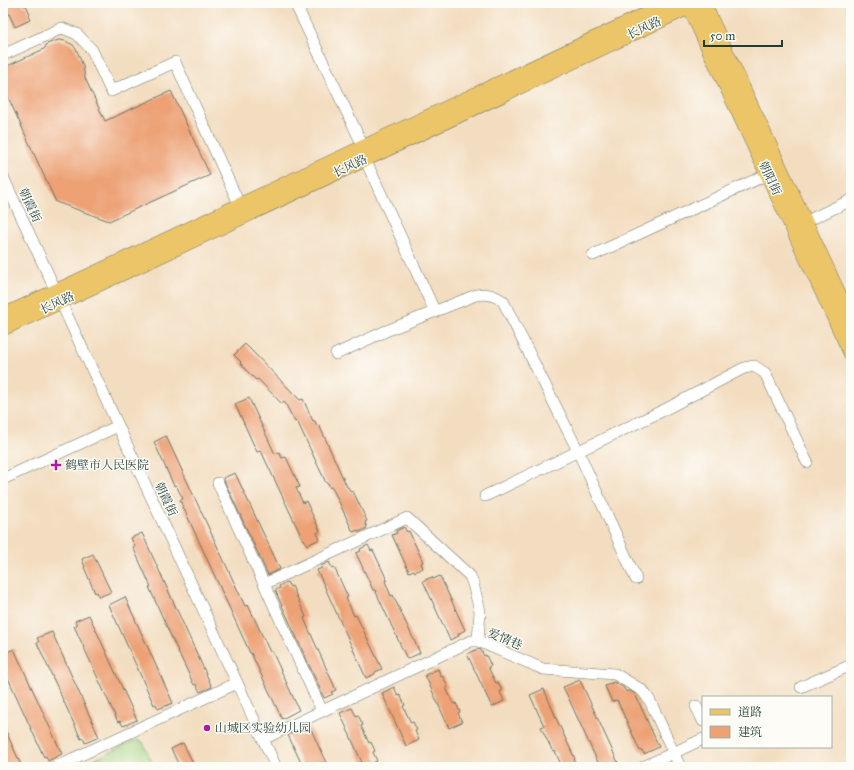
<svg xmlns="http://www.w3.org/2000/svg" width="854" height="770" viewBox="0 0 854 770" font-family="'IM FELL Great Primer','Noto Serif SC',serif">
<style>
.green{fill:#a4d381;stroke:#62885a}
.building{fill:#eda175}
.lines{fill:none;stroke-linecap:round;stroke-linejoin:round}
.minor-casing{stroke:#697565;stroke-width:12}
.major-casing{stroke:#697565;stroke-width:16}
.minor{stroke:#fff;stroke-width:11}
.major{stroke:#ecc569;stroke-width:15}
.poi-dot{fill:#b5179e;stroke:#fdfcf7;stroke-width:1.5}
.labels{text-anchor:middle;stroke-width:3;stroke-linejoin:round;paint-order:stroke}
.street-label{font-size:12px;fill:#1f3d34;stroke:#fdfcf7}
.poi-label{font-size:12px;fill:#1f3d34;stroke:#fdfcf7;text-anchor:start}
</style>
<rect width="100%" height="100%" fill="#fdfcf7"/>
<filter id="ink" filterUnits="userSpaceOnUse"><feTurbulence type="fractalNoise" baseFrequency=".025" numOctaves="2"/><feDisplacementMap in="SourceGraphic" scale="8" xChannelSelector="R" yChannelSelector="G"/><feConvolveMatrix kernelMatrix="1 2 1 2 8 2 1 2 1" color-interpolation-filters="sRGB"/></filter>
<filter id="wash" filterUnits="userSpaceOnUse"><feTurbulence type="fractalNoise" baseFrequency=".012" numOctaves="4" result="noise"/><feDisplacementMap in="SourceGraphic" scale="16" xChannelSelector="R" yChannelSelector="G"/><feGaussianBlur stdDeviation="0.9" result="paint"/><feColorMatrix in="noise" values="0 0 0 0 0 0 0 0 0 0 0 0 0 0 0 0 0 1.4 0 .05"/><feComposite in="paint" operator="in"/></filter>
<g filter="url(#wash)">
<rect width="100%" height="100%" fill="#f3ddc0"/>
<path class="green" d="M136 740 143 742 154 767H78Z"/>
<g id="blocks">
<path class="building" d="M4 3H22L24 6 26 5 30 14 28 15 30 20 15 27Z
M59 40 65 41 73 45 77 51 83 66 85 78 105 121 171 91 210 175 109 221 56 202 3 86V68L44 49 47 44 52 42Z
M245 344 300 400 303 399 313 421H315L317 426 319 425 347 487H348L351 492 353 491 367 521 365 522 367 528 359 532 358 530 353 532 332 487 330 488 328 483H326L299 425 297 421 295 422 284 401 282 404 258 379 256 380 248 372 240 363 241 362 234 355Z
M249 398 275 454 279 452 282 458 286 457 300 487 296 488 303 503 306 501 320 531 317 533 320 539 307 545 304 539 303 540 261 451 257 452 235 404Z
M166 436 245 606 248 605 270 652 272 651 299 710 282 719 251 653H250L234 618 180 500 183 499 176 485 174 486 154 442Z
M235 473 280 569 268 575 223 478Z
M404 527 407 532 409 531 423 562 421 563 423 568 415 572 414 570 409 572 392 535 397 533 396 531Z
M142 533 212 687 200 692 196 684 194 685 175 645 149 587H151L133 547 135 546 131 538Z
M368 545 371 551 373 550 387 580 385 581 391 596 393 595 420 653 407 659 375 590H373L356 553 361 551 360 549Z
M93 554 111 592 99 597 97 592 95 593 84 567H85L82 559Z
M329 562 332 568 334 567 348 597 346 598 354 616 356 615 382 669 375 672V674L366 678 317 570 322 568 321 566Z
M440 576 465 630 458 634 459 636 450 640 423 581 432 577 433 579Z
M287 582 290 587 292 586 306 617 304 618 306 623 336 690 331 692 333 694 324 698 275 590 280 588 279 586Z
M125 597 173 703 158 709 156 704 154 705 109 605Z
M89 615 137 720 123 726 120 721 118 722 74 626 77 625 75 621Z
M52 632 99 737 85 743 83 738 81 739 37 643 39 642 37 638Z
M14 649 62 754 48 761 46 756 44 757 3 667V654Z
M478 649 481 650 484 656 486 655 491 666 488 667 496 683 498 682 502 691 500 692 504 701 492 707 467 654Z
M438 669 441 677 443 676 448 687 446 688 454 704 456 703 460 712 458 713 462 722 449 728 425 675Z
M580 680 620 767H600L567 695 563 687Z
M614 682 624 688 626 692 629 690 635 694 659 747 644 754 642 750 640 751 617 700 612 702 605 686Z
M394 687 398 696 400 695 405 705 403 706 411 723 413 722 417 730 415 731 419 740 406 746 382 693Z
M544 689 557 720 575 759 574 760 577 767H562L555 751 553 752 541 727 544 726 530 695Z
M352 708 356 716 358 715 363 725 361 726 369 743 371 742 375 751 373 752 377 761 364 767 340 713Z
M3 725 22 767H3Z
M309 725 328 767H303L288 735Z
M183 743 195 767H180L171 749Z"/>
</g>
</g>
<g filter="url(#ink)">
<use href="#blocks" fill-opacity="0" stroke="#697565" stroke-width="1"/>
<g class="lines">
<defs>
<path id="minor" d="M295 3 364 148
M3 55 62 28 77 34 92 50 111 91 175 62 240 206
M365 159 435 312
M3 177 276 767
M805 222 851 200
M593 255 768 174
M336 354 386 331 476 295C488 293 493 295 503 301L578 451 636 579
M3 479 118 426
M218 483 322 711
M485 496 664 410 744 368 754 366 765 373 807 462
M264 584 407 518 470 576 473 584 480 611 478 641
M801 687 849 666H851
M696 706 703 721
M263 739 471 641H478L543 669 615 674 643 691 650 701 680 767
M55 767 237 683
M643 767 703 739"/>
<path id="major" d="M688 3 851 353
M703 3 851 321
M3 316 141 252 671 3
M3 328 146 262 697 3"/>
</defs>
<use href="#minor" class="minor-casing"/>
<use href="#major" class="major-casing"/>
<use href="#minor" class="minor"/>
<use href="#major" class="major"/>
</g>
</g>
<g class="poi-dot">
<path d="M54 459h4v4h4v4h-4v4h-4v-4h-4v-4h4z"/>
<circle cx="207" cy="728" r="4"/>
</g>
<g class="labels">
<g class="street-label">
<text transform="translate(644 28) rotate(-25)" y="4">长风路</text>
<text transform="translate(350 166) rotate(-25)" y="4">长风路</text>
<text transform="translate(770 178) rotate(65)" y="4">朝阳街</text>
<text transform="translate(30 205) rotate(65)" y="4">朝霞街</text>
<text transform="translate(57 303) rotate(-25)" y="4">长风路</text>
<text transform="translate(166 499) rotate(65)" y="4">朝霞街</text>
<text transform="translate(505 639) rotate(23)" y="4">爱情巷</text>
</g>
<g class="poi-label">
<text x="65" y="469">鹤壁市人民医院</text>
<text x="215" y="732">山城区实验幼儿园</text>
</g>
</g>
<rect width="854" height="770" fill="none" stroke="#fdfcf7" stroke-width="16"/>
<rect x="702" y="696" width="130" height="52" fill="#fdfcf7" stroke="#a4b0a9"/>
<rect x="710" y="709" width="20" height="6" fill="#ecc569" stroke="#a4b0a9"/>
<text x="738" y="716" font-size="12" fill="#1f3d34">道路</text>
<rect x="710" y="726" width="20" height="12" fill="#eda175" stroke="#a4b0a9"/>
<text x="738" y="736" font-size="12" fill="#1f3d34">建筑</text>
<path d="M704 40v6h78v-6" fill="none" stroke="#1f3d34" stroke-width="2"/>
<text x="710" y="40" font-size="12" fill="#1f3d34" stroke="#fdfcf7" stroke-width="3" paint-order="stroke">50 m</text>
</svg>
